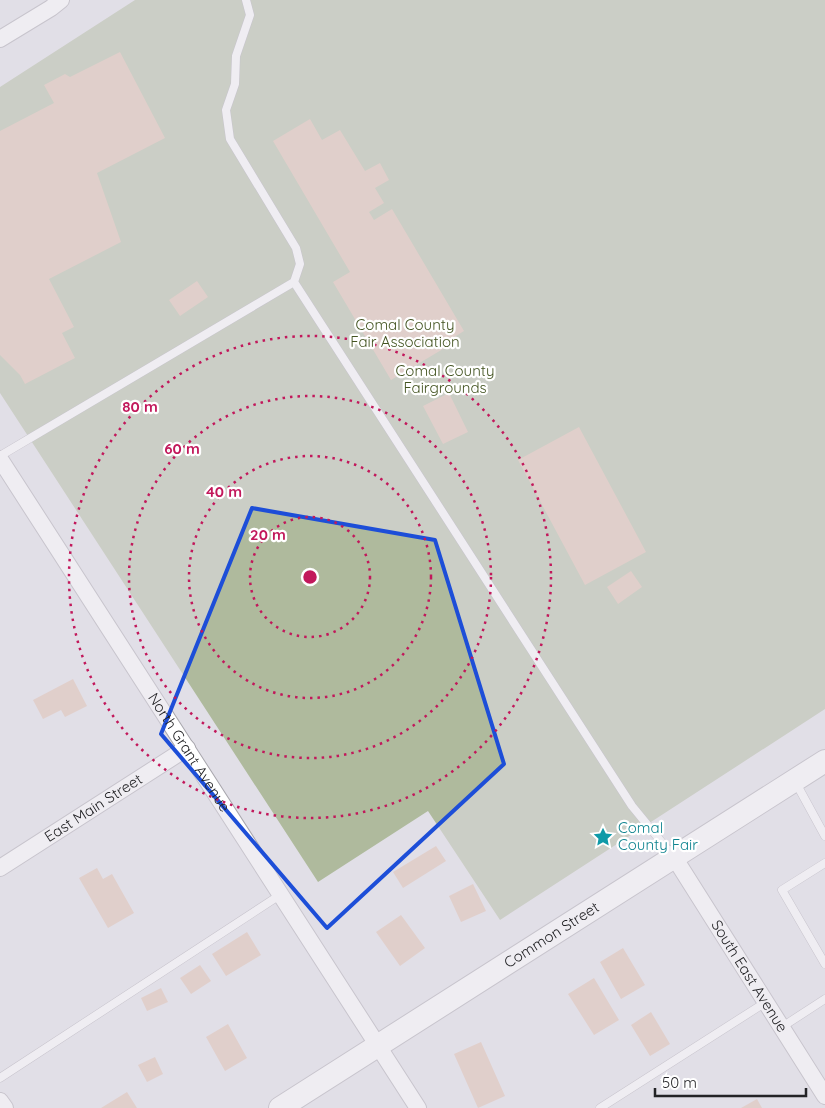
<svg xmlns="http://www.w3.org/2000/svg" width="825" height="1108" viewBox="0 0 825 1108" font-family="Quicksand,sans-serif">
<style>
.green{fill:#afba9d}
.building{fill:#debda8}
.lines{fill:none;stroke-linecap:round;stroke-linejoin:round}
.lane-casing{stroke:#a8a6ad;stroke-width:9}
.street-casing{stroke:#a8a6ad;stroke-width:18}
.secondary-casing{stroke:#a8a6ad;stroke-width:24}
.lane{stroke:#fff;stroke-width:8}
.street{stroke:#fff;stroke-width:16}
.secondary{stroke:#fff;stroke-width:22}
.marked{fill:none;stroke:#1d4ed8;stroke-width:4;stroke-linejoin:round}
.ring{fill:none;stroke:#c2185b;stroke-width:2.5;stroke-dasharray:2.5 5}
.labels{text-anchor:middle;stroke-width:4.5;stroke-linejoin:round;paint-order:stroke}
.park-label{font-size:15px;fill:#435421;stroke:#fff}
.street-label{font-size:15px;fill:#232326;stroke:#fff}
.culture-label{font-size:15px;fill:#0d838f;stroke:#fff;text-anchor:start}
.centre{fill:#c2185b;stroke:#fff;stroke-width:2.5}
.ring-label{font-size:15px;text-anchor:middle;font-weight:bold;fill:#c2185b;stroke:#fff;stroke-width:4.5;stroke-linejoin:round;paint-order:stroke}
</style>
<rect width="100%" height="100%" fill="#e1dfe7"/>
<path class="green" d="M135 0H825V709L500 920 428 811 318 882 0 393V87Z"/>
<path class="building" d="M120 52 165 138 97 173 121 242 49 279 74 327 62 333 75 358 25 384 20 375 0 355V131L54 103 44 85 65 74 70 77Z
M310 119 322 140 340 130 365 171 380 163 389 180 375 188 384 203 369 212 374 220 392 209 464 331 446 342 448 346 391 380 333 282 350 272 273 141Z
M197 281 208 297 180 316 169 300Z
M449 393 468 432 443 444 423 406Z
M579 427 646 552 585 585 518 460Z
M631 571 642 587 618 604 607 587Z
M73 679 87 706 65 717 61 710 43 719 33 700Z
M436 846 446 861 403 888 393 872Z
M97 868 103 879 112 874 134 913 108 928 79 878Z
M473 884 486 911 461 922 449 896Z
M401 915 425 948 400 966 376 932Z
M247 932 261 955 226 976 212 954Z
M623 948 645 985 621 999 600 962Z
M200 965 211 981 191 994 180 978Z
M594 978 619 1020 594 1035 568 994Z
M161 988 168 1002 147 1011 141 998Z
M651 1012 670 1044 650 1056 631 1025Z
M228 1024 247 1058 225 1071 206 1037Z
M481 1042 505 1096 478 1108 454 1054Z
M155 1057 163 1074 147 1082 138 1065Z
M127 1092 137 1108H101Z
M757 1099 762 1108H741Z"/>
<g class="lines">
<defs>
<path id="lane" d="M294 282 632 806 673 856
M0 456 294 282 300 264 296 248 230 139 226 110 235 84 236 56 250 15 246 0
M796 783 825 836
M825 863 782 890 825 964
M782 1027 825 999
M0 1078 280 895
M600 1108 766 1002"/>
<g id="street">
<path d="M0 39 51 8 61 0"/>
<path id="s1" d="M0 459 418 1108"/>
<path id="s2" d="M674 857 825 1096"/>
<path id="s3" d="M0 868 187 748"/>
<path d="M0 1101 5 1108"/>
</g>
<g id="secondary">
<path id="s4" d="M280 1108 825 761"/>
</g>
</defs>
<use href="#lane" class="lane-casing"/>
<use href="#street" class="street-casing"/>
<use href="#secondary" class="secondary-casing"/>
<use href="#lane" class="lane"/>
<use href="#street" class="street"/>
<use href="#secondary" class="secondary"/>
</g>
<path d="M0 0H825V1108H0ZM252 508 435 540 504 764 327 928 161 734Z" fill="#e1dfe7" fill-opacity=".55" fill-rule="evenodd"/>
<path class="marked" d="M252 508 435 540 504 764 327 928 161 734Z"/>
<g class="ring">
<circle cx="310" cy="577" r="60"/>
<circle cx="310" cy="577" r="121"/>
<circle cx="310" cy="577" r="181"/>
<circle cx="310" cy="577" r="241"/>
</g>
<defs>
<symbol id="sight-bare" viewBox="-9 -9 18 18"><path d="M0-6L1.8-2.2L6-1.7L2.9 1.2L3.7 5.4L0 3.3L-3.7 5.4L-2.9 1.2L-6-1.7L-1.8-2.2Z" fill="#0f9aa8" stroke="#fff" stroke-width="2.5" paint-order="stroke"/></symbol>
</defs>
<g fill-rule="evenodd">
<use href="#sight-bare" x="589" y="823" width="28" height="28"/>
</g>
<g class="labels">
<g class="park-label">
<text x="405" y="330">Comal County<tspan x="405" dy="17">Fair Association</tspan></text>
<text x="445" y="376">Comal County<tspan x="445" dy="17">Fairgrounds</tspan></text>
</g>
<g class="street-label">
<text dy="5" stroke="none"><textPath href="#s1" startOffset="349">North Grant Avenue</textPath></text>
<text dy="5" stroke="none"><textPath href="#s3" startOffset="111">East Main Street</textPath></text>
<text dy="5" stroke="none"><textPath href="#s4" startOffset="322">Common Street</textPath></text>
<text dy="5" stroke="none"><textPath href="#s2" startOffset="141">South East Avenue</textPath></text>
</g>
<g class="culture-label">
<text x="618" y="833">Comal<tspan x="618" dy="17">County Fair</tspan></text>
</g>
</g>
<circle cx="310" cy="577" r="8" class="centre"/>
<g class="ring-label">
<text x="140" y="412">80 m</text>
<text x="182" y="454">60 m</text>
<text x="224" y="497">40 m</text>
<text x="268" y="540">20 m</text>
</g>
<path d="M655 1088v8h151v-8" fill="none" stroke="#232326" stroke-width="2.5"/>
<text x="662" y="1088" font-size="15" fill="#232326" stroke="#ffffff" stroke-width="4" paint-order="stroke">50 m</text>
</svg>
